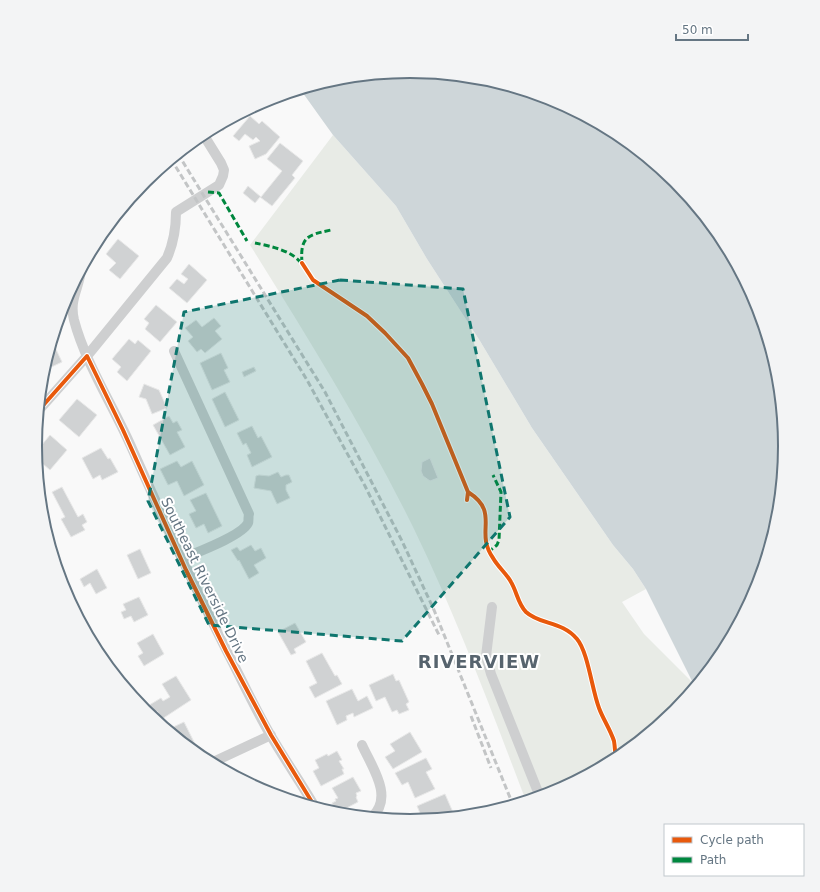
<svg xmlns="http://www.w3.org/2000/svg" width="820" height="892" viewBox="0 0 820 892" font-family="'DejaVu Sans',sans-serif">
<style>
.green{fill:#e8ebe6}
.water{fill:#ced6d9}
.building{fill:#d0d2d3;stroke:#e8e8e8}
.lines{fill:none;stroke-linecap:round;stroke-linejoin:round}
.minor{stroke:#cecfd0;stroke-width:10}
.rail{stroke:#c3c5c6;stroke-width:3;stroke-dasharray:6 3;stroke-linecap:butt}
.quiet{stroke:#00873e;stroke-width:3;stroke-dasharray:6 3;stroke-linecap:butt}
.cycleway-casing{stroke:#fff;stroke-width:6}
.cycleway{stroke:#e8590c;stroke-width:4}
.marked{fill:#0f766e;fill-opacity:0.2;stroke:#0f766e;stroke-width:3;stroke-dasharray:8 5;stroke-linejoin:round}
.labels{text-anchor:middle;stroke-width:4;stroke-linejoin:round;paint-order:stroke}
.street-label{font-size:14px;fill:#657683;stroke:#fff}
.district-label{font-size:18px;font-weight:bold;letter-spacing:1px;fill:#57646e;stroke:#fff}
.rim{fill:none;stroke:#657683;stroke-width:2}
</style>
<rect width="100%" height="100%" fill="#f9f9f9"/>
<path class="green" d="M333 135 396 206 427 259 480 341 532 428 613 545 633 569 646 589 622 602 644 634 694 684 695 687 675 711 618 758 557 791 555 788 544 791 545 795 526 801C491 709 457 618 414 529 366 431 308 338 250 245Z"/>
<path class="water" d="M410 71 483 78 554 100 619 134 675 181 722 238 757 303 778 373 785 446 778 519 756 590 722 655 695 687 646 589 633 569 613 545 532 428 480 341 427 259 396 206 333 135 300 89 337 78Z"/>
<path class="building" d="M235 116 223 131 217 126Z
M250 116 259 124 262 121 280 137 266 154 255 159 249 146 260 141 256 137 253 140 245 134 239 141 233 136Z
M280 143 303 161 292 175 295 178 272 206 260 197 255 203 243 193 248 186 261 197 282 171 267 159Z
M128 202 130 205 121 210Z
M118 239 139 256 120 279 109 270 116 263 106 254Z
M189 264 207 280 187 303 169 288 177 279 184 284 188 279 181 274Z
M156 305 177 322 160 342 145 329 149 323 144 319Z
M214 318 221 326 215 331 222 339 205 353 201 349 197 352 188 341 193 337 185 328 196 320 202 327Z
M129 339 135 344 138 340 151 351 127 381 117 372 121 367 112 359Z
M52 341 62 362 43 371Z
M221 353 228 368 224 370 230 382 212 390 200 363Z
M254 367 256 371 244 377 242 372Z
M144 384 159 390 167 408 152 414 146 399 139 397Z
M225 392 239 420 225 427 212 399Z
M77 399 97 415 79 437 59 420Z
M169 416 173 423 177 421 182 430 177 432 185 447 170 455 153 425Z
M252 426 258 438 261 436 272 457 252 467 247 455 251 453 246 443 243 445 237 433Z
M50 435 67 450 50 470 36 458V452Z
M101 448 108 459 110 458 118 472 102 480 100 475 93 479 82 458Z
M430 458 438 478 430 481 423 476 421 471 422 462Z
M177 461 181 467 192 461 204 485 184 496 177 481 168 485 160 469Z
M278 472 281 477 286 475H289L292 482 286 485V490L290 498 277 504 271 491 254 488 256 476 259 475 269 476Z
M62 487 78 517 83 514 87 522 82 525 85 530 71 537 61 519 65 517 52 492Z
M206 493 222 526 208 533 204 524 196 528 189 514 196 511 190 500Z
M251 545 255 551 261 548 266 558 254 565 259 573 249 579 239 560 238 561 231 550 237 547 240 551Z
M140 549 151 573 138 579 127 555Z
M97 569 107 588 96 594 90 583 84 587 80 579Z
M139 597 148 615 134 622 131 616 124 619 121 612 126 610 123 604Z
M295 623 306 642 294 649 296 653 291 655 278 632Z
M153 634 164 654 144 666 138 656 143 653 137 643Z
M322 653 335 676 337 675 342 684 315 698 309 687 317 683 306 661Z
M393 674 396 681 399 680 409 702 406 704 409 710 399 714 397 710 392 712 385 697 376 701 369 685Z
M176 676 191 700 162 719 157 711 150 715 146 707 161 698 163 701 170 697 162 684Z
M352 689 358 701 367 696 373 708 354 717 353 713 346 716 347 720 337 725 326 701Z
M184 722 195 744 188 747 175 736 171 728Z
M410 732 422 752 393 769 385 757 395 751 390 744Z
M337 751 342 760 339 761 344 769H342L344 774 321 786 313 771 319 768 315 760 327 754 328 756Z
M426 758 432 769 426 772 435 789 415 798 408 782 402 785 395 773Z
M353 777 361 791 356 793 357 796 356 797 358 802 337 813 332 803 336 801 335 799 338 798 332 788Z
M445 794 455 817 432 819 431 816 423 820 417 806Z"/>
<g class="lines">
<path class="minor" d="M81 270C79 289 69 299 74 320 85 362 112 404 130 444 163 518 196 591 233 663 245 687 257 712 271 736 285 760 301 783 315 807
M174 351 249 514C248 516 249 521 248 523 242 536 195 553 181 559
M39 410 87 356 167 258C174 242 176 229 176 212L219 185 223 176 224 170 221 163 203 134
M492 607 486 656 491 674 540 797
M362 745C372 767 394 797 372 817
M211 763 271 735"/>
<path class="rail" d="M178 154 325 392 402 541 434 610 513 805
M171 159 307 380 365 486 440 637
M471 716 491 768"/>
<path class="quiet" d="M208 192 219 193 247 241
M255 243C270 246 295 251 303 266
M302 263C300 237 307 235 331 230
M488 552 497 545 499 540 501 492 493 475"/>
<defs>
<path id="cycleway" d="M302 263 313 280 367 316 385 333 408 358 422 384 432 404 468 492 467 500
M39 410 87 356 123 430 186 570 226 651 271 735 315 807
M468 492C501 513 474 531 493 558 498 567 506 573 511 582 517 592 518 604 526 612 540 625 562 621 577 639 588 652 592 690 599 708 603 719 610 729 614 741 615 747 615 753 616 759"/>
</defs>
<use href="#cycleway" class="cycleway-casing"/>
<use href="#cycleway" class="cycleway"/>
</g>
<path class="marked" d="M340 280 463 289 510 517 402 641 209 625 148 501 184 312Z"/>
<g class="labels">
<g class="street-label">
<text transform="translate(205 580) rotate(64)" y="5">Southeast Riverside Drive</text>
</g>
<g class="district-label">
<text x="479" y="668">RIVERVIEW</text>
</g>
</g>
<path d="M0 0H820V892H0ZM42 446a368 368 0 1 1 736 0a368 368 0 1 1-736 0Z" fill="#f3f4f5" fill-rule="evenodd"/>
<path class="rim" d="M42 446a368 368 0 1 1 736 0a368 368 0 1 1-736 0Z"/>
<rect x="664" y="824" width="140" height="52" fill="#ffffff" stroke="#c1c8cd"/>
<rect x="672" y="837" width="20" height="6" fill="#e8590c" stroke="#c1c8cd"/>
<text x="700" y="844" font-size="12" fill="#657683">Cycle path</text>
<rect x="672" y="857" width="20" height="6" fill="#00873e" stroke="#c1c8cd"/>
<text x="700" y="864" font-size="12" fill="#657683">Path</text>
<path d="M676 34v6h72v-6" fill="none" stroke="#657683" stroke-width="2"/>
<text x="682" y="34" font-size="12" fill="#657683" stroke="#ffffff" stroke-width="3" paint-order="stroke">50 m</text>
</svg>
